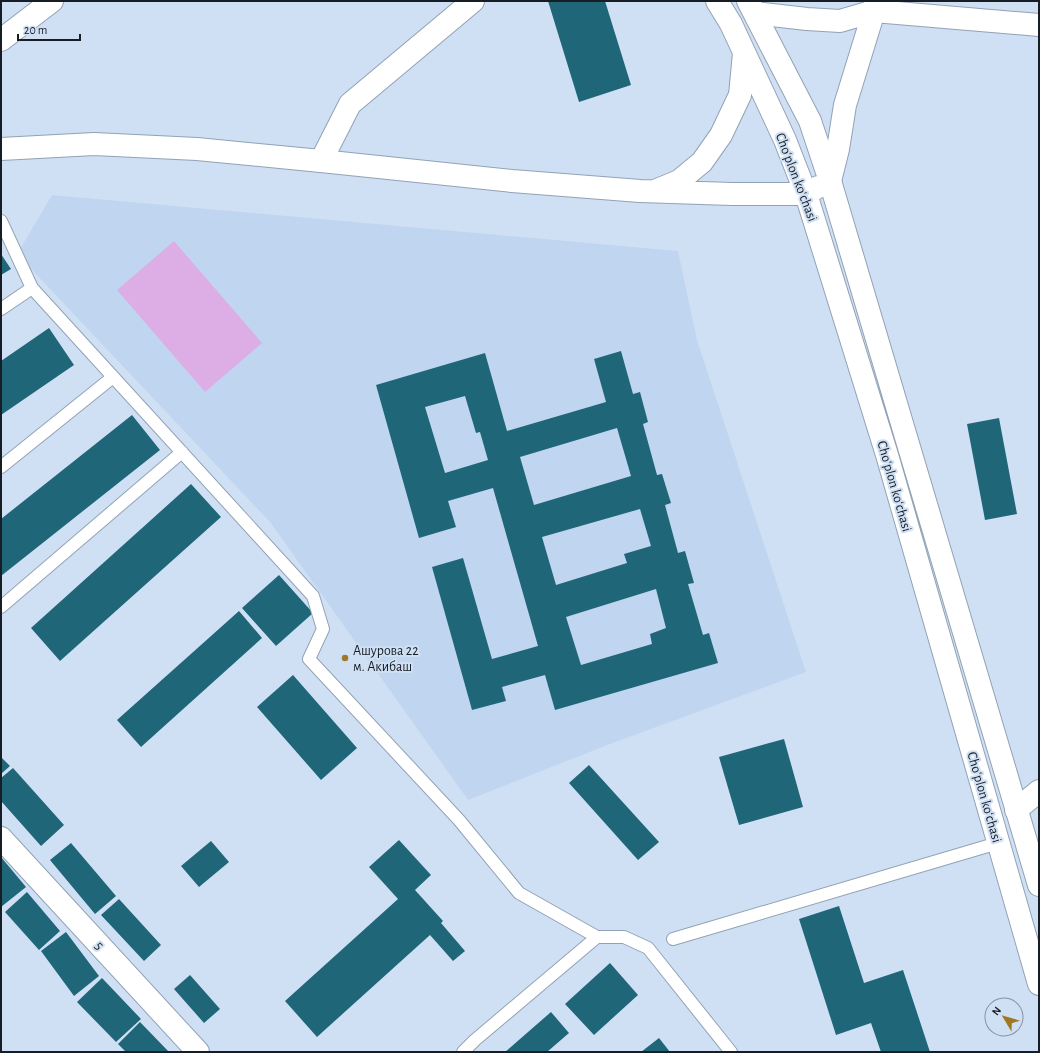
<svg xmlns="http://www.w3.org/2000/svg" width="1040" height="1053" viewBox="0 0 1040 1053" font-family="'Alegreya Sans',sans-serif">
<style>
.built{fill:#c0d6f0}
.green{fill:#dcaee5}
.building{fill:#1f6678;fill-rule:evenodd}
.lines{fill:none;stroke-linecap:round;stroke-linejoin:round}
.service-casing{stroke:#92a2b5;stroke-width:14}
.minor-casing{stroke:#92a2b5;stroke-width:24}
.secondary-casing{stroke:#92a2b5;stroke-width:24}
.service{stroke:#fff;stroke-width:12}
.minor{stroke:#fff;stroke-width:22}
.secondary{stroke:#fff;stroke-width:22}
.poi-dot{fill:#9f7826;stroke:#d0e0f4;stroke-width:1.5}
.labels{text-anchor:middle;stroke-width:4;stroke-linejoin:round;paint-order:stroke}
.street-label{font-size:14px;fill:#171d24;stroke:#d0e0f4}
.poi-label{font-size:14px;fill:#171d24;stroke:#d0e0f4;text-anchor:start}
</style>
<rect width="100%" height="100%" fill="#d0e0f4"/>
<path class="built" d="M52 195 678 251 697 340 806 672 610 744 468 800 270 522 17 254Z"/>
<path class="green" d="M174 241 262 343 205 392 117 290Z"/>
<path class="building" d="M548 1H605L631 85 579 102Z
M1 254 11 269 1 275Z
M49 328 74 365 1 415V361Z
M621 351 633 394 640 392 648 422 643 424 657 475 662 474 671 503 665 505 678 553 685 551 694 583 688 584 703 635 709 633 718 663 555 710 545 675 502 687 506 701 472 710 432 567 463 558 492 659 538 646 493 488 448 501 456 527 419 538 376 385 485 353 507 431 606 402 594 359ZM465 396 476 433 480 432 488 460 445 473 425 407ZM617 428 631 476 534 505 520 457ZM640 509 651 546 624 554 627 563 556 585 542 537ZM656 589 666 628 650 634 652 644 581 665 566 617Z
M132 415 160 450 1 576V519Z
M999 418 1017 514 985 520 967 424Z
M191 484 221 517 60 661 31 628Z
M279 575 313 613 276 646 242 608Z
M239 611 262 638 141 747 117 720Z
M293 675 357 748 321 780 257 707Z
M784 739 803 807 739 825 719 757Z
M1 757 10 766 1 774Z
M589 765 659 842 638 860 569 783Z
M13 768 64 825 41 846 1 801V778Z
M399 840 431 875 415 890 443 921 441 923 465 951 453 961 430 935 317 1037 285 1001 398 899 369 867Z
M211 841 229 862 199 887 181 866Z
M71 843 116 896 95 914 50 860Z
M1 857 26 887 1 907Z
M27 892 60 931 39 950 5 912Z
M119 899 161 945 144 961 101 915Z
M839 906 864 983 903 970 930 1052H881L871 1023 836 1035 799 919Z
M66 932 99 976 74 996 41 951Z
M610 963 638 995 594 1035 565 1004Z
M190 975 220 1009 204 1023 174 989Z
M102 978 141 1019 116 1042 77 1002Z
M551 1012 569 1033 547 1052H505Z
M140 1022 169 1052H126L118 1044Z
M659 1038 670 1052H641Z"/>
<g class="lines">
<defs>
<path id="service" d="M1 221 32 288 313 596 323 629 309 659 459 820 519 893 597 937
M1 309 32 288
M1 467 113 377
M1 607 182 452
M673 939 998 843
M463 1052 475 1040 597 937H624L648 948 731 1052"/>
<path id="minor" d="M755 13 807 19 840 21 874 11 1039 25
M1 40 52 1
M321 161 350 104 473 1
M830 181 838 149 845 105 874 11 875 1
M1016 810 1039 791
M1 838 198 1052"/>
<path id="secondary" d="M717 1 731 24 785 140 806 194 887 455 1039 984
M748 1 810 121 830 181 1039 885
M1 149 94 144 197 149 321 161 512 181 640 191 732 194H806L818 187
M657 190 679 181 702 162 721 135 740 95 744 53"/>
</defs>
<use href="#service" class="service-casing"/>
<use href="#minor" class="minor-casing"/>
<use href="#secondary" class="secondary-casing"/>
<use href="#service" class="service"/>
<use href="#minor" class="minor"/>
<use href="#secondary" class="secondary"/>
</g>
<circle class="poi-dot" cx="345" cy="658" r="4"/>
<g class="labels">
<g class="street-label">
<text transform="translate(797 177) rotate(69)" y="5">Choʻplon koʻchasi</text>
<text transform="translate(895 486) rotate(74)" y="5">Choʻplon koʻchasi</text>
<text transform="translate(985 797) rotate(74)" y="5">Choʻplon koʻchasi</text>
<text transform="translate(100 945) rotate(47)" y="5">5</text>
</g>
<g class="poi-label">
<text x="353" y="655">Ашурова 22<tspan x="353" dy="16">м. Акибаш</tspan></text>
</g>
</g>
<rect width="1040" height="1053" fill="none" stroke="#171d24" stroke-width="4"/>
<g transform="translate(1004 1017) rotate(308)"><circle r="19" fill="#d0e0f4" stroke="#8692a1"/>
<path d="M0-3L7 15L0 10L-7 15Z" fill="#9f7826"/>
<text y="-6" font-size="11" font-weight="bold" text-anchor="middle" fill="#171d24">N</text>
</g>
<path d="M18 34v6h62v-6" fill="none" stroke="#171d24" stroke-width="2"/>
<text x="24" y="34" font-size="12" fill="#171d24" stroke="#d0e0f4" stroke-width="3" paint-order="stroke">20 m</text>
</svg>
